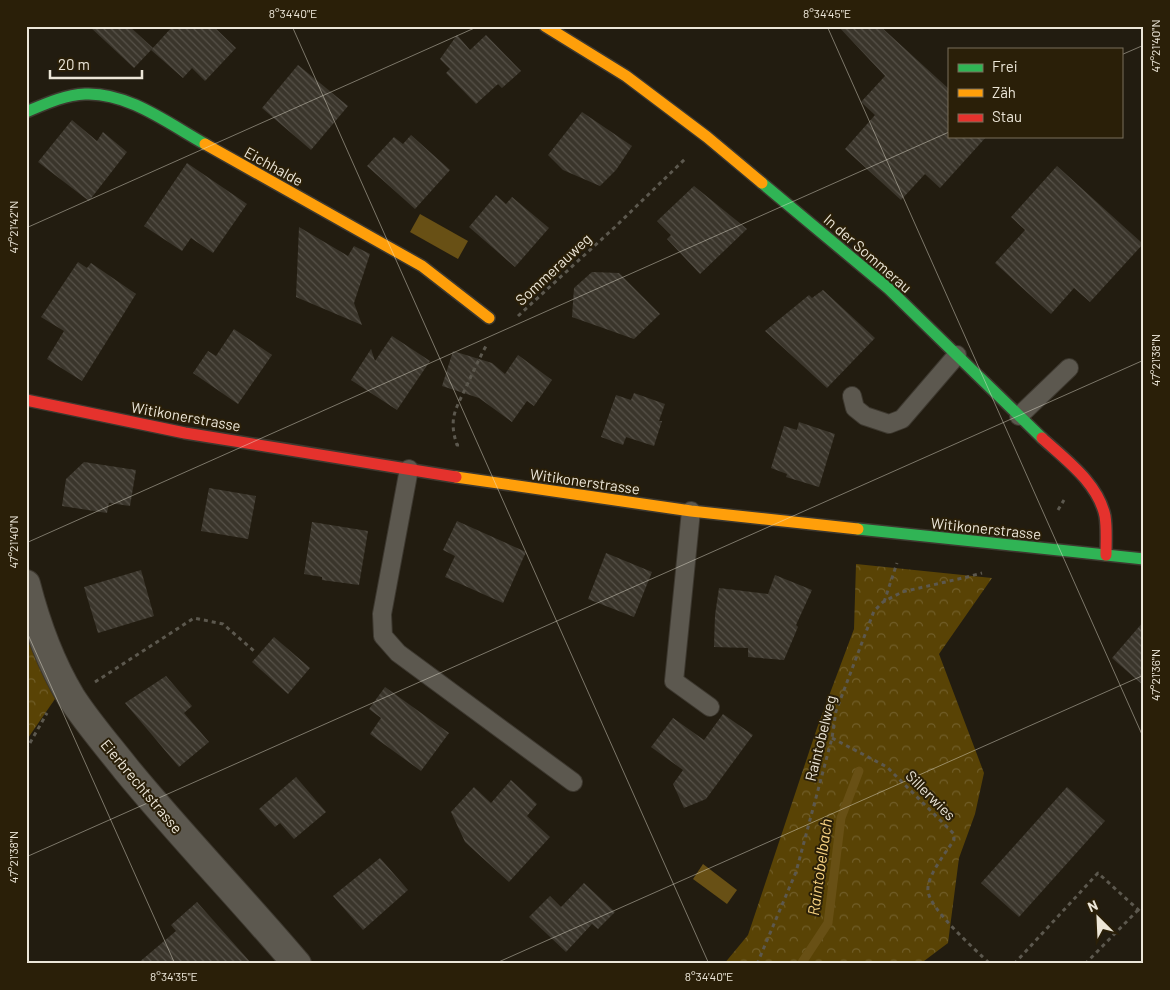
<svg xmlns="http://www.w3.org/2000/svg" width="1170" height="990" font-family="Barlow,sans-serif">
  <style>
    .forest { fill: url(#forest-crowns) }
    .water { fill: #685015 }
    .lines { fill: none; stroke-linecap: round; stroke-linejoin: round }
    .stream { stroke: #685015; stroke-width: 9 }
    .building { fill: url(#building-back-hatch) }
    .lane-casing { stroke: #3d382f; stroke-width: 20 }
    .street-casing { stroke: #3d382f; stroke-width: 30 }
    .fast-casing { stroke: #3d382f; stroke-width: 14 }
    .slow-casing { stroke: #3d382f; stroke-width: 14 }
    .jam-casing { stroke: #3d382f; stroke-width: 14 }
    .path { stroke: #5c584e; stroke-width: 3; stroke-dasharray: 4 4; stroke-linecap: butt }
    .lane { stroke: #5c584f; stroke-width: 18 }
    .street { stroke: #5c584f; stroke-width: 28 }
    .fast { stroke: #30b455; stroke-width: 11 }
    .slow { stroke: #ff9f0a; stroke-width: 11 }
    .jam { stroke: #e5322d; stroke-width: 11 }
    .ticks { fill: none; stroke: #ece6d8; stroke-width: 1; stroke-opacity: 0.45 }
    .labels { text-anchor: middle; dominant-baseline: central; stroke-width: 4; stroke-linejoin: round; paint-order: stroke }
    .street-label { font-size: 15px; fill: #ece6d8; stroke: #2a1f08 }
    .water-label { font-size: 16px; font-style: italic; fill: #fbd583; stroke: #2a1f08 }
    .neatline { fill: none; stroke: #ece6d8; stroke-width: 2 }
    .ticks-label { font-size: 12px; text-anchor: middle; fill: #ece6d8 }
  </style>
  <defs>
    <pattern id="forest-crowns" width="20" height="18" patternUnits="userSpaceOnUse" patternTransform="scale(1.25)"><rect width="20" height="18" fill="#594305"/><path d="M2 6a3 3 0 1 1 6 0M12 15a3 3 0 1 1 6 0" fill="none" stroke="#715e29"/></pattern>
    <pattern id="building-back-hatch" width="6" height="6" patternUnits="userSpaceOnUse" patternTransform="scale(1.25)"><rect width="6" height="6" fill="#3a352b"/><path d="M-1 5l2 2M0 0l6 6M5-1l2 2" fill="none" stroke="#575249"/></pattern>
  </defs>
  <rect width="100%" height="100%" fill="#221c10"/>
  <!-- forest -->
  <g class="forest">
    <polygon points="856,564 992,578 939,654 984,773 975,814 959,858 948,943 920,964 724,964 748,935 817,728 854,629"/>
    <polygon points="26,600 57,696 26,741"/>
  </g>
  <!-- water -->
  <g class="water">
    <polygon points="420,214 468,241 458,259 410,232"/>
    <polygon points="703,864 737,890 727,904 693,879"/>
  </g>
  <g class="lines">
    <!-- stream -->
    <polyline class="stream" points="801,964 828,923 841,818 859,771"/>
  </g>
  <!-- building -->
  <g class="building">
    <polygon points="89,26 129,26 153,48 134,68"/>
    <polygon points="173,26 213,26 236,48 205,81 192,68 183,78 151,50"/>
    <polygon points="838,26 880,26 949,89 949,136 987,136 940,188 925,174 901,200 845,149 875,115 861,102 885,76"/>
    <polygon points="457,35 470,50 486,35 521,71 502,88 498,84 476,104 446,73 450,69 440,59"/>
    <polygon points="298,65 348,106 311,150 262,108"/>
    <polygon points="582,112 632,146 616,170 600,186 563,170 548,155"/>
    <polygon points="72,120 97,141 103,132 127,152 89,201 38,162"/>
    <polygon points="411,135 450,170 415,209 367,166 394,137 403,144"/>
    <polygon points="187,163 247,204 213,253 191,238 182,251 144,226"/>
    <polygon points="1057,166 1143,244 1090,302 1074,288 1051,314 995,263 1025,230 1011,217"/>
    <polygon points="694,186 747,229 700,274 667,239 671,235 657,221"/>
    <polygon points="496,195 506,204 512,197 549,228 515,267 469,227"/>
    <polygon points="299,227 348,256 354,246 370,254 354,303 362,325 296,297"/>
    <polygon points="78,262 87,268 91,263 136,294 82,381 47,359 64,331 41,317"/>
    <polygon points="592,272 619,273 660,314 634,339 572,317 574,288"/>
    <polygon points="823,290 875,338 827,388 765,331 809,295 812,298"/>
    <polygon points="234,329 272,355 238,404 193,373 208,351 216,356"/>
    <polygon points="392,336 430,361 397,410 351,380 371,349 375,361"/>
    <polygon points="453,351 492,363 505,374 518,355 552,380 534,406 527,401 512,422 479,398 442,386"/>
    <polygon points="634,393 665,404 659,421 662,421 654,446 626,437 623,445 601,437 616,395 631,400"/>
    <polygon points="799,422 835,434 819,487 786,477 787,474 771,468 784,426 797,430"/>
    <polygon points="84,462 136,470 130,506 109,503 107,513 62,506 66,479"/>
    <polygon points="209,488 256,496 248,539 201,531"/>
    <polygon points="457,521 526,552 503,603 445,577 455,556 443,550"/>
    <polygon points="312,522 368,531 359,585 322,580 322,577 304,574"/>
    <polygon points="606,553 652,572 634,617 588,599"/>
    <polygon points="141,570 154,616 98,633 84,587"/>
    <polygon points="775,575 812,590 796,625 798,627 784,660 748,657 748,648 714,647 715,615 719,588 768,594"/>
    <polygon points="1144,621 1144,686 1112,658"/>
    <polygon points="274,637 310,668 288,694 252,662"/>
    <polygon points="166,676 192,706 184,713 209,742 179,767 125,703"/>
    <polygon points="385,687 449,733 421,771 370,734 381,718 369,709"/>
    <polygon points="723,714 753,735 706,799 684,808 673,784 683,770 651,747 673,718 704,740"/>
    <polygon points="296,777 326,812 294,839 280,823 275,827 259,809"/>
    <polygon points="511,780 537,804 527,816 550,837 509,882 465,842 451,812 474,787 491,803"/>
    <polygon points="1067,787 1105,821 1019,917 981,883"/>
    <polygon points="380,858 408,890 363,930 333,896"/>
    <polygon points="584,883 615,912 598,929 592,924 566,952 529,917 550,896 561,907"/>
    <polygon points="197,902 252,964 137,964 176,931 171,925"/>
  </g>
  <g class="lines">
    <defs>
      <g id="lane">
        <polyline points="852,396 855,408 865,416 889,424 902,419 957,355"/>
        <polyline points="1019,416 1069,368"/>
        <polyline points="409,469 382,614 383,636 398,653 573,782"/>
        <polyline points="691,511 674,681 710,707"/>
      </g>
      <path id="street" d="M 26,584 C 36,623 50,662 71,697 C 87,722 108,746 126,769 C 181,836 241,898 297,964"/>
      <g id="fast">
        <path d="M 26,112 C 45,104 64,95 85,94 C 128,92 169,124 205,144"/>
        <polyline points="762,183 889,289 1042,438"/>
        <polyline points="858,529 1144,559"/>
      </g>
      <g id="slow">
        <polyline points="545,26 626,76 707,137 762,183"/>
        <polyline points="205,144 422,266 489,318"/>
        <polyline points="456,477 691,511 858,529"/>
      </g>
      <g id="jam">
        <polyline points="26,400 185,433 456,477"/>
        <path d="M 1042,438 C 1066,460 1098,483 1105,516 C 1107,528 1106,543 1106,555"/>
      </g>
    </defs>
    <!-- lane casing -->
    <use href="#lane" class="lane-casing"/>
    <!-- street casing -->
    <use href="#street" class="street-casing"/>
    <!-- fast casing -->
    <use href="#fast" class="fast-casing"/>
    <!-- slow casing -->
    <use href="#slow" class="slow-casing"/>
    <!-- jam casing -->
    <use href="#jam" class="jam-casing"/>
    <!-- path -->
    <g class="path">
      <polyline points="518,316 615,227 686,158"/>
      <path d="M 459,445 L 457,445 C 448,418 456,409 467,385 C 473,372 479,359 486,346"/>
      <polyline points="1058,510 1064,500"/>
      <polyline points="884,602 897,563"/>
      <polyline points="95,682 194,618 223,624 254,651"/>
      <path d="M 832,738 L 887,767 L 954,834 L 954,840 C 947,851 926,877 928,891 C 930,910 975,949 990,964"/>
      <polyline points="26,750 47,713"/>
      <polyline points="757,964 796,872 832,738 836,711 874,611 883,602 902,592 967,577 982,573"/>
      <polyline points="1014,964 1098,873 1144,915"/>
      <polyline points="1085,964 1138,910"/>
    </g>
    <!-- lane -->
    <use href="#lane" class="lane"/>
    <!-- street -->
    <use href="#street" class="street"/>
    <!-- fast -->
    <use href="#fast" class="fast"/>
    <!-- slow -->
    <use href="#slow" class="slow"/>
    <!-- jam -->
    <use href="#jam" class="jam"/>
  </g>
  <!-- ticks -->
  <path class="ticks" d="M 292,26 L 709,964M 827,26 L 1144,739M 1121,55 L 1144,45M 26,228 L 479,26M 26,543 L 949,132M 26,630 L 175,964M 26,857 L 1144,360M 494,964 L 1144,675"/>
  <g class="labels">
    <!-- street labels -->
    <g class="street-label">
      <text transform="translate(274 166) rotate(29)">Eichhalde</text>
      <text transform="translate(868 253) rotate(41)">In der Sommerau</text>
      <text transform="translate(553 269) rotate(-43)">Sommerauweg</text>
      <text transform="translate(186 416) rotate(10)">Witikonerstrasse</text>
      <text transform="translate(585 481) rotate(8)">Witikonerstrasse</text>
      <text transform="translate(986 528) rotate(6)">Witikonerstrasse</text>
      <text transform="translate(820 738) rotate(-76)">Raintobelweg</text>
      <text transform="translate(142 786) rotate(50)">Eierbrechtstrasse</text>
      <text transform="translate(931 795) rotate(45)">Sillerwies</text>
    </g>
    <!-- water labels -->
    <g class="water-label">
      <text transform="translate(819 867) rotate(-82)">Raintobelbach</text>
    </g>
  </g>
  <!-- border -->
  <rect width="1170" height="990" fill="none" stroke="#2a1f08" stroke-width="55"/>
  <!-- legend -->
  <rect x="948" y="48" width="175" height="90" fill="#2a1f08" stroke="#786f5b"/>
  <rect x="958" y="64" width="25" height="8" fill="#30b455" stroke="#786f5b"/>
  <text x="992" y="72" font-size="15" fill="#ece6d8">Frei</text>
  <rect x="958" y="89" width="25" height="8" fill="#ff9f0a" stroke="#786f5b"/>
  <text x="992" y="98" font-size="15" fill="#ece6d8">Zäh</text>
  <rect x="958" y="114" width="25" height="8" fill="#e5322d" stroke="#786f5b"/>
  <text x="992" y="122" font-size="15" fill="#ece6d8">Stau</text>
  <!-- north arrow -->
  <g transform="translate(1098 918) rotate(336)" stroke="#2a1f08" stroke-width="4" paint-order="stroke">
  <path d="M0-4L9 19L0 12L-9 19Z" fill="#ece6d8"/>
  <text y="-8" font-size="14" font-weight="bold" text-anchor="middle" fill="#ece6d8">N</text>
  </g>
  <!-- scale -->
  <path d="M50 70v8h92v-8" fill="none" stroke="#ece6d8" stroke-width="2.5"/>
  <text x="58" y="70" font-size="15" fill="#ece6d8" stroke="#2a1f08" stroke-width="4" paint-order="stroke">20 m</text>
  <rect x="28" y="28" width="1114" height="934" class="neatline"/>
  <g class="ticks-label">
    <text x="293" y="18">8°34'40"E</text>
    <text x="827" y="18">8°34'45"E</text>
    <text transform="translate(1156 46) rotate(-90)" y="4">47°21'40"N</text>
    <text transform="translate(14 227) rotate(-90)" y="4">47°21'42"N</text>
    <text transform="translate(1156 360) rotate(-90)" y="4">47°21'38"N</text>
    <text transform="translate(14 542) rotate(-90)" y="4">47°21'40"N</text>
    <text transform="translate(1156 675) rotate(-90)" y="4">47°21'36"N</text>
    <text transform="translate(14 857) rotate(-90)" y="4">47°21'38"N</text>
    <text x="174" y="981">8°34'35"E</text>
    <text x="709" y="981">8°34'40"E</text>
  </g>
</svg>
